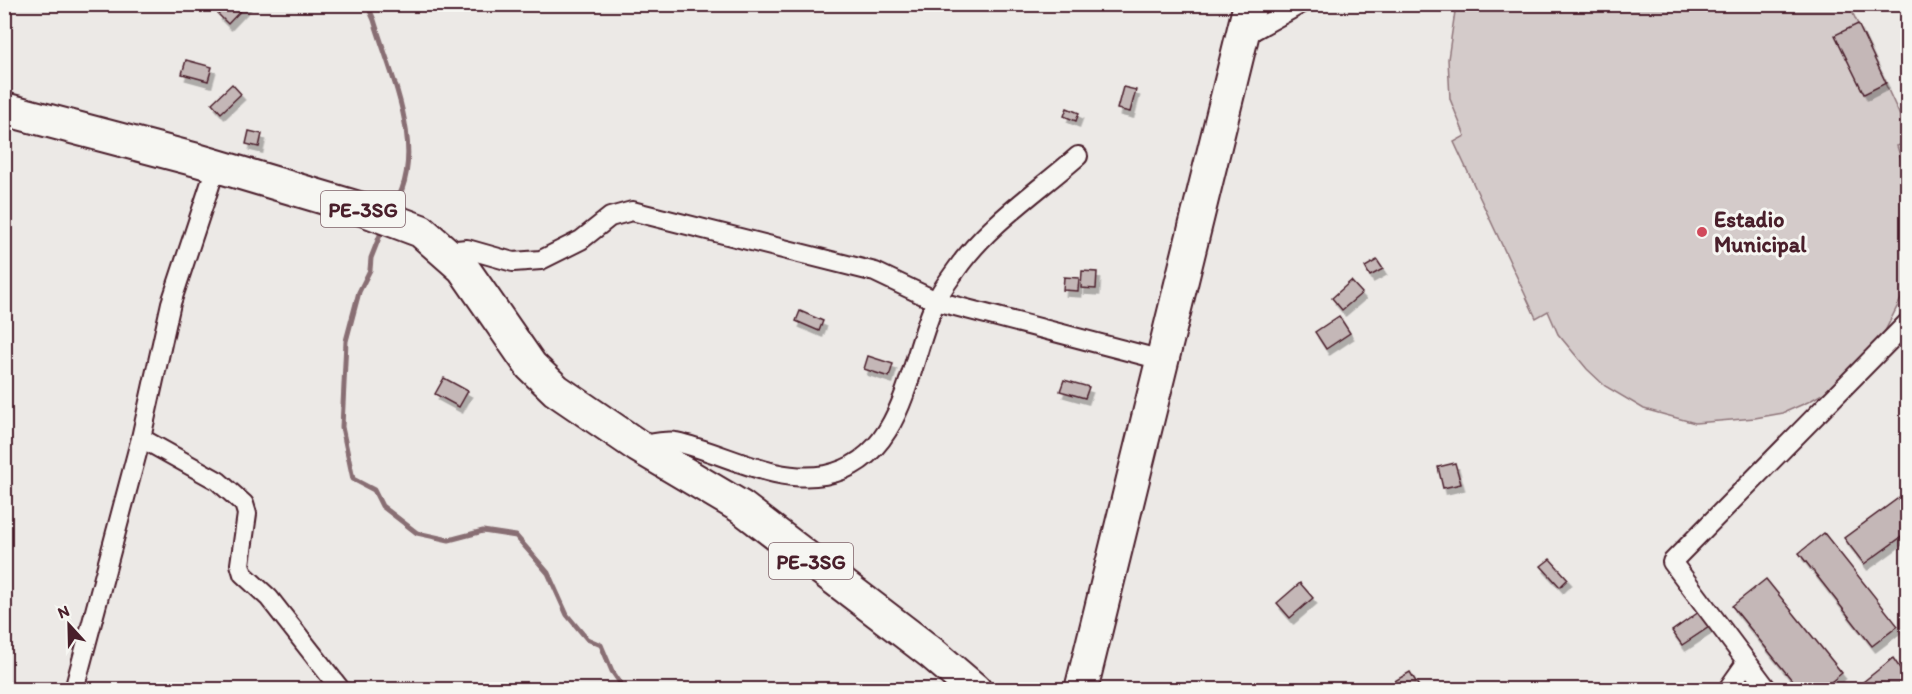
<svg xmlns="http://www.w3.org/2000/svg" width="1912" height="694" font-family="Itim,sans-serif">
  <style>
    .green { fill: #d4cbca; stroke: #8f757a; stroke-width: 1.5 }
    .lines { fill: none; stroke-linecap: round; stroke-linejoin: round }
    .stream { stroke: #886e73; stroke-width: 5 }
    .building { fill: #c4b7b7; stroke: #4a1f2b; stroke-width: 1.5; filter: url(#shadow) }
    .minor-casing { stroke: #4a1f2b; stroke-width: 22 }
    .trunk-casing { stroke: #4a1f2b; stroke-width: 36 }
    .minor { stroke: #f6f6f2; stroke-width: 18 }
    .trunk { stroke: #f6f6f2; stroke-width: 32 }
    .poi-dot { fill: #d1495b; stroke: #f6f6f2; stroke-width: 2 }
    .labels { text-anchor: middle; dominant-baseline: central; stroke-width: 6; stroke-linejoin: round; paint-order: stroke }
    .shield { fill: #f6f6f2; stroke: #7e6067; stroke-width: 1.5 }
    .shield-label { font-size: 21px; font-weight: bold; fill: #4a1f2b }
    .poi-label { font-size: 22px; font-weight: bold; fill: #4a1f2b; stroke: #f6f6f2; text-anchor: start }
  </style>
  <defs>
    <filter id="shadow"><feDropShadow dx="3.5" dy="6" stdDeviation="0" flood-color="#0004"/></filter>
  </defs>
  <rect width="100%" height="100%" fill="#ece9e6"/>
  <filter id="ink" filterUnits="userSpaceOnUse"><feTurbulence type="fractalNoise" baseFrequency=".0167" numOctaves="2"/><feDisplacementMap in="SourceGraphic" scale="12" xChannelSelector="R" yChannelSelector="G"/><feConvolveMatrix kernelMatrix="1 2 1 2 8 2 1 2 1" color-interpolation-filters="sRGB"/></filter>
  <g filter="url(#ink)">
    <!-- green -->
    <polygon class="green" points="1456,5 1849,5 1907,131 1907,143 1897,146 1907,177 1907,287 1880,341 1840,384 1808,402 1783,413 1755,418 1695,423 1644,409 1605,386 1587,369 1558,334 1548,311 1536,318 1454,142 1465,136 1450,99 1448,59"/>
    <g class="lines">
      <!-- stream -->
      <g class="stream">
        <path d="M 367,4 L 374,20 C 391,77 428,151 394,206"/>
        <polyline points="382,230 371,258 370,270 359,292 346,341 342,427 353,479 374,490 382,506 417,533 449,540 483,531 516,536 548,573 567,615 587,639 601,645 612,671 625,690"/>
      </g>
    </g>
    <!-- building -->
    <g class="building">
      <polygon points="227,4 247,4 228,24 218,14"/>
      <polygon points="1858,24 1886,83 1864,94 1835,35"/>
      <polygon points="186,60 212,67 208,81 182,74"/>
      <polygon points="232,84 241,94 221,113 212,103"/>
      <polygon points="1123,87 1136,90 1130,112 1117,109"/>
      <polygon points="1067,108 1079,113 1076,121 1064,116"/>
      <polygon points="249,131 262,134 259,147 246,144"/>
      <polygon points="1377,260 1383,269 1370,276 1365,267"/>
      <polygon points="1082,271 1097,272 1096,289 1081,288"/>
      <polygon points="1064,277 1079,278 1078,291 1063,290"/>
      <polygon points="1351,281 1362,293 1342,310 1332,298"/>
      <polygon points="800,311 823,321 819,331 796,321"/>
      <polygon points="1339,316 1350,333 1326,349 1315,332"/>
      <polygon points="868,356 893,364 889,377 864,369"/>
      <polygon points="444,378 468,391 459,407 435,394"/>
      <polygon points="1064,380 1089,387 1085,398 1060,391"/>
      <polygon points="1455,463 1461,484 1443,488 1438,467"/>
      <polygon points="1908,491 1908,532 1864,564 1844,538"/>
      <polygon points="1824,533 1898,626 1872,646 1799,553"/>
      <polygon points="1550,559 1568,579 1560,587 1541,566"/>
      <polygon points="1766,579 1842,673 1821,690 1800,690 1732,606"/>
      <polygon points="1300,583 1313,598 1290,618 1277,603"/>
      <polygon points="1699,612 1709,627 1682,645 1672,631"/>
      <polygon points="1893,658 1908,680 1895,690 1853,690"/>
      <polygon points="1410,672 1421,690 1398,690 1393,682"/>
    </g>
    <g class="lines">
      <defs>
        <g id="minor">
          <polyline points="1242,37 1301,4"/>
          <polyline points="446,251 467,249 513,262 541,260 581,240 610,217 632,211 875,272 936,301 1162,360"/>
          <polyline points="141,438 218,481 244,504 247,514 240,564 243,574 269,598 341,690"/>
          <path d="M 640,446 C 651,444 665,440 676,442 C 726,453 773,484 825,475 C 906,460 908,360 936,301 C 941,290 949,280 956,270 C 987,225 1037,192 1078,156"/>
          <polyline points="74,690 141,438 171,303 216,167"/>
          <polyline points="1727,690 1746,663"/>
          <polyline points="1768,690 1672,562 1908,322"/>
        </g>
        <g id="trunk">
          <polyline points="4,109 197,160 362,209 421,231 463,268 531,366 556,390 638,446 741,507 933,654 975,690"/>
          <polyline points="1081,690 1250,4"/>
        </g>
      </defs>
      <!-- minor casing -->
      <use href="#minor" class="minor-casing"/>
      <!-- trunk casing -->
      <use href="#trunk" class="trunk-casing"/>
      <!-- minor -->
      <use href="#minor" class="minor"/>
      <!-- trunk -->
      <use href="#trunk" class="trunk"/>
    </g>
  </g>
  <!-- markers -->
  <circle class="poi-dot" cx="1702" cy="232" r="6"/>
  <g class="labels">
    <!-- shield labels -->
    <g class="shield">
      <rect x="321" y="191" width="84" height="36" rx="4.5"/>
      <rect x="769" y="543" width="84" height="36" rx="4.5"/>
    </g>
    <g class="shield-label">
      <text x="363" y="209">PE-3SG</text>
      <text x="811" y="561">PE-3SG</text>
    </g>
    <!-- poi labels -->
    <g class="poi-label">
      <text x="1714" y="219">Estadio<tspan x="1714" dy="25">Municipal</tspan></text>
    </g>
  </g>
  <!-- margin -->
  <rect width="1912" height="694" fill="none" stroke="#f6f6f2" stroke-width="24"/>
  <rect x="12" y="12" width="1888" height="670" fill="none" stroke="#4a1f2b" stroke-width="2" filter="url(#ink)"/>
  <!-- north arrow -->
  <g transform="translate(69 625) rotate(338)" stroke="#f6f6f2" stroke-width="4.5" paint-order="stroke">
  <path d="M0-4.5L10 22L0 15L-10 22Z" fill="#4a1f2b"/>
  <text y="-9" font-size="16" font-weight="bold" text-anchor="middle" fill="#4a1f2b">N</text>
  </g>
</svg>
